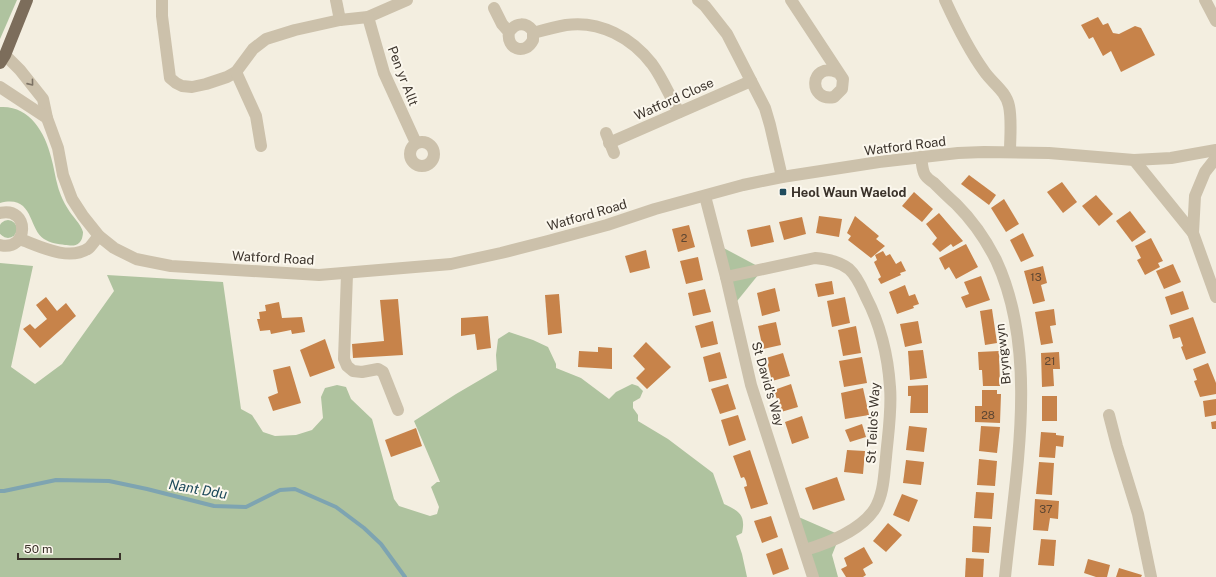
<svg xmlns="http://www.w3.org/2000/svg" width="1216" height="577" font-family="'Public Sans',sans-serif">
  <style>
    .green { fill: #afc39f }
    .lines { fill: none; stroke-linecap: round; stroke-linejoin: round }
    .stream { stroke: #7ea4b1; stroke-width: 4 }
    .building { fill: #c7834a }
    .minor { stroke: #ccc1ab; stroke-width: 12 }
    .major { stroke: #7c6d5b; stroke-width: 12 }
    .oneway { stroke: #7c7264 }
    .poi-dot { fill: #1f4b5c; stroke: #fbf7ed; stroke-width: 1.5 }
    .labels { text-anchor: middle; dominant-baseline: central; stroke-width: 4; stroke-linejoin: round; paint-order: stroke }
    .number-label { font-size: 11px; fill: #5d4632 }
    .street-label { font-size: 13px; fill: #3a322a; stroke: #fbf7ed }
    .poi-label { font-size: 13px; font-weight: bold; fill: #3a322a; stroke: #fbf7ed; text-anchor: start }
    .water-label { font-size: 14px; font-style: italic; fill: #1f4b5c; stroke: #fbf7ed }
  </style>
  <rect width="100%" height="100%" fill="#f3eee0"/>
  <!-- green -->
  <g class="green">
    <polygon points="0,0 17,0 0,39"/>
    <path d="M 0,107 C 29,105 45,132 51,157 C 54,167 55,177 58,187 C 60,194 64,203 68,209 C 72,216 81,224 83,232 C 83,235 82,241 79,243 C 75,247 69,245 65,245 C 58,244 50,243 44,239 C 28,229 34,194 0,203 Z"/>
    <circle cx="8" cy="229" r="9"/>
    <polygon points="718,245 763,269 733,306"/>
    <path d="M 0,263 L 33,266 L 11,367 L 35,384 L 62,364 L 114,291 L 107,275 L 223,282 L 241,409 L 252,415 L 263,432 L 275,436 L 296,435 L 312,430 L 323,418 L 321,397 L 325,388 L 337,385 L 346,387 L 351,399 L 372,419 L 394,499 L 399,506 L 430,516 L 437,514 L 439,507 L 431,487 L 437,482 L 440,482 L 414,421 L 456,394 L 497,370 L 496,355 L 498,339 L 509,332 L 533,340 L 548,347 L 556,364 L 556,368 L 581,378 L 609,399 L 616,392 L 632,384 L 638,386 L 643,391 L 640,398 L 633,402 L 633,408 L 638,415 L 638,421 L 668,439 L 713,473 L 724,504 C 739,511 746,515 742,533 L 736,536 L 742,554 L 747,577 L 0,577 Z"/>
    <polygon points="794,515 840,535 832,555 838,577 813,577"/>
  </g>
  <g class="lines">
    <!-- stream -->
    <polyline class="stream" points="0,491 4,491 56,480 109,481 147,489 214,506 246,507 280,490 295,489 336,507 364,528 381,544 405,577"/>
  </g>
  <!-- building -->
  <g class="building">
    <polygon points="1098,17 1103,25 1108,23 1113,33 1119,34 1135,26 1141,28 1155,55 1121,72 1111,51 1103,56 1093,37 1089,39 1081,25"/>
    <polygon points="969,175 996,195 989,205 961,184"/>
    <polygon points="1062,182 1077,202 1063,213 1047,192"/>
    <polygon points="914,192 933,209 922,222 902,206"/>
    <polygon points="1096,195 1113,214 1099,226 1082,206"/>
    <polygon points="1004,199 1019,224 1006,232 991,208"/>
    <polygon points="1130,211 1146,232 1132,242 1116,221"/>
    <polygon points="939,213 963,241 953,247 951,244 940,252 932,244 937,238 926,224"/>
    <polygon points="819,216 842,219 839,237 816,233"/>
    <polygon points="855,216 879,236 876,239 885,246 871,258 848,240 851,236 847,233"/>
    <polygon points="802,217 806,234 784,240 779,222"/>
    <polygon points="689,225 695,247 678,252 672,229"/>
    <polygon points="770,225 774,242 751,247 747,230"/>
    <polygon points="1023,233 1034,256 1021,262 1010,240"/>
    <polygon points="1151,238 1163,261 1158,263 1160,267 1145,275 1137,260 1141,258 1135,246"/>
    <polygon points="966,244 978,267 956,279 949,267 945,270 939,258"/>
    <polygon points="646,250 650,268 630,273 625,256"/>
    <polygon points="883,251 886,256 890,254 896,264 901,261 906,271 900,273 901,275 881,284 878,279 881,277 874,262 877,260 875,255"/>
    <polygon points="698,257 703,280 686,284 680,261"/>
    <polygon points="1173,264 1181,282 1164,289 1156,271"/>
    <polygon points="1043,266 1047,283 1041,285 1045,301 1033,304 1024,271"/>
    <polygon points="981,276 990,300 966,308 961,297 969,294 964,282"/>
    <polygon points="832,281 834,294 818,297 815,284"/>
    <polygon points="905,285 909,296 915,294 919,304 913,306 914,308 897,314 889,292"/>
    <polygon points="775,288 780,311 762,316 757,293"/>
    <polygon points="705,289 711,312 693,316 688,293"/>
    <polygon points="1183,291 1189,309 1171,315 1165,297"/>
    <polygon points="559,294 562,333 548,335 545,295"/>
    <polygon points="46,297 57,311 66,303 76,316 40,348 23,329 30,324 35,329 47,319 36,305"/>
    <polygon points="845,297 850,323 832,327 827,301"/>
    <polygon points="398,299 403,355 353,358 352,344 384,341 380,300"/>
    <polygon points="279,302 282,318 302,317 305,332 292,334 291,330 271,334 270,330 260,331 257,319 260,319 259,312 266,311 265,305"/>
    <polygon points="992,309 997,343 985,345 980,311"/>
    <polygon points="1054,309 1056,325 1050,326 1053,343 1041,345 1035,312"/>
    <polygon points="488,316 491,348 477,350 475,334 461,336 461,318"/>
    <polygon points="1193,317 1206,353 1186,360 1181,347 1183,346 1180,337 1173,339 1169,325"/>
    <polygon points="713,321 718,344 701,348 695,326"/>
    <polygon points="918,321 922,343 905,347 900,324"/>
    <polygon points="776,322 781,345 763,349 758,326"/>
    <polygon points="856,326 861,353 843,356 838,330"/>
    <polygon points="325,339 335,368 310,377 300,350"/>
    <polygon points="646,342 671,367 647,389 636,378 645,369 633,356"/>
    <polygon points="598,347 612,348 612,369 578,367 579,351 598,352"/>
    <polygon points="923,350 927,378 910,380 908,351"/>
    <polygon points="999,351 1000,386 983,386 982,370 979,370 978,352"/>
    <polygon points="720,352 727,378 709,382 703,357"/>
    <polygon points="1059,352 1060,369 1053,369 1054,386 1042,387 1041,353"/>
    <polygon points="783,353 790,376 772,381 766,358"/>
    <polygon points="862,357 867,383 844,387 839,361"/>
    <polygon points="1208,363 1216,383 1216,394 1200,397 1194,381 1197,380 1193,369"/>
    <polygon points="290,366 301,403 273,411 268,397 278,393 273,370"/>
    <polygon points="728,384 736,409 720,414 711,389"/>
    <polygon points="791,384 798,407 781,412 774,390"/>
    <polygon points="928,385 928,413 910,413 911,396 908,396 908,386"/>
    <polygon points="863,388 869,415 845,419 841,393"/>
    <polygon points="982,390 997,390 997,394 1001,394 1000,423 975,422 975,406 982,406"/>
    <rect x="1042" y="396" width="15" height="25"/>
    <polygon points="1216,399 1216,415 1205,417 1203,401"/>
    <polygon points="738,415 746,440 729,446 721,420"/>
    <polygon points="802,416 809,438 792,444 785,422"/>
    <polygon points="1216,421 1216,429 1212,429 1211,422"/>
    <polygon points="862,424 866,437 850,442 845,430"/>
    <polygon points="909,426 927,428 924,452 906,450"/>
    <polygon points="981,426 1000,427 997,453 979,451"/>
    <polygon points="416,428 422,446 391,457 385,440"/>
    <polygon points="1041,432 1056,433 1056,435 1064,436 1063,447 1056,446 1055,458 1039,457"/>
    <polygon points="750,450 768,504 751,509 744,487 747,486 746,481 744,477 741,478 733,456"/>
    <polygon points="847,450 865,451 863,474 844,472"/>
    <polygon points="979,459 997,461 995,486 977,485"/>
    <polygon points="906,460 924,462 921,485 903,483"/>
    <polygon points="1039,462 1054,463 1052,495 1036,494"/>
    <polygon points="837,477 845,500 813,510 805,488"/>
    <polygon points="976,492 994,493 992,519 974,518"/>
    <polygon points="902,494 918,500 909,522 893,515"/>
    <polygon points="1035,499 1059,501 1058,519 1050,518 1048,531 1033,530"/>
    <polygon points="771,516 778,537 762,543 754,521"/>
    <polygon points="888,523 902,535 886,552 873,541"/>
    <polygon points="973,526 991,527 989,553 972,552"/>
    <polygon points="1041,539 1056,540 1054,566 1038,565"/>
    <polygon points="864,547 873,563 863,569 866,575 863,577 846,577 841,569 847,566 844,558"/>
    <polygon points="782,548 789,569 773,575 766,554"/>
    <polygon points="966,558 984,559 983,577 965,577"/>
    <polygon points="1088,559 1110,565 1107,577 1096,577 1084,573"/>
    <polygon points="1119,568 1142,575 1141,577 1116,577"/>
  </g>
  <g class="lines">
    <!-- minor -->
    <g class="minor">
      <polyline points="162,0 162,16 170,78 176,83 182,86 192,87 206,84 227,77 236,72 253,49 266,39 295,30 340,20 368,17 407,0"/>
      <polyline points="336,0 340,20"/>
      <polyline points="698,0 705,6 727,34 765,108 770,125 782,177"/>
      <path d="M 791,0 L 843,79 L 842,89 L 834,97 C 808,102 809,62 837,72"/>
      <path d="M 945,0 C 956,24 968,49 984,71 C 992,83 1006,91 1009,106 C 1012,120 1010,137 1010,152"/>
      <polyline points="1205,0 1216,21"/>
      <path d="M 494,8 L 502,24 L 509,32 C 506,49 525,56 533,40 L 533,31 C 526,22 516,22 509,32"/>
      <polyline points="368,17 384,73 416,143"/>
      <path d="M 533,33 C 544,30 555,27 566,25 C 600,20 632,38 652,64 C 663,79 670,97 679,112"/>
      <polyline points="5,55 20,70 43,99 47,118 58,148 63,175 72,199 83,216 99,236 114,248 136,259 171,266 319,275 451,264 501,253 548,241 607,225 655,209 743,185 782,177 879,162 958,153 984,152 1049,153 1134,160 1171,158 1216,150"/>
      <polyline points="236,72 256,116 261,146"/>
      <polyline points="0,87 47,118"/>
      <polyline points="606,133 614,153"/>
      <circle cx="422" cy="154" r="12"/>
      <polyline points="609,143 751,81"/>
      <path d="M 921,157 C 922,162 922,170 925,175 C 927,178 931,181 934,183 C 941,190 948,197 956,204 C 971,219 986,240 996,260 C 1040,354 1015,477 1005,577"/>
      <polyline points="1134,160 1193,233 1216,297"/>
      <polyline points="705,196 726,277 751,385 813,577"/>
      <path d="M 0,213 C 30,206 29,252 0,245"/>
      <polyline points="1193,233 1195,196 1205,172 1216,158"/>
      <path d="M 20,239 C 39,246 69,262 89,248 C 92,245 96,239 99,236"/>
      <polyline points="347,274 344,359 347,366 353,371 362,372 378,369 383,372 398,410"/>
      <path d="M 726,277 L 815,258 C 827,259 839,261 849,269 C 857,276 862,288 866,297 C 880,324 888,357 890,387 C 892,410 888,434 886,457 C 884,474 884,495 874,510 C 860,530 829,543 805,550"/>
      <polyline points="1109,415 1117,446 1138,514 1151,577"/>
    </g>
    <!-- major -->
    <polyline class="major" points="0,63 5,55 27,0"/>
  </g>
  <!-- one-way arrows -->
  <defs><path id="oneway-chevron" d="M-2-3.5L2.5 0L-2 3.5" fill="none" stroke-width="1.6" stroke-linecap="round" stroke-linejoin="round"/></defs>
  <use class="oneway" href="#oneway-chevron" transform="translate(31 83) rotate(51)"/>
  <!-- markers -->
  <rect class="poi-dot" x="779" y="188" width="8" height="8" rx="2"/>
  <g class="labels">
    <!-- number labels -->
    <g class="number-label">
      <text x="684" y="238">2</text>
      <text x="1036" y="277">13</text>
      <text x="1050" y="361">21</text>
      <text x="988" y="415">28</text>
      <text x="1046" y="509">37</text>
    </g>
    <!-- street labels -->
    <g class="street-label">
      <text transform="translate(403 76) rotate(69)">Pen yr Allt</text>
      <text transform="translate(674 99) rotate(-24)">Watford Close</text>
      <text transform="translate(905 146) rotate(-7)">Watford Road</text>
      <text transform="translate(587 215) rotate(-16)">Watford Road</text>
      <text transform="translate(273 258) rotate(3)">Watford Road</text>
      <text transform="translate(1003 354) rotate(-96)">Bryngwyn</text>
      <text transform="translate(768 384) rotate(74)">St David's Way</text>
      <text transform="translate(873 423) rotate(-87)">St Teilo's Way</text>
    </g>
    <!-- poi labels -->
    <g class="poi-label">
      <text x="791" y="192">Heol Waun Waelod</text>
    </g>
    <!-- water labels -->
    <g class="water-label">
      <text transform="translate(198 489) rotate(10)">Nant Ddu</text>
    </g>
  </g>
  <!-- scale -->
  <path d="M18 553v6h102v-6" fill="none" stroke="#3a322a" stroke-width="2"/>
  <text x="24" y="553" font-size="12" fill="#3a322a" stroke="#fbf7ed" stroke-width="3" paint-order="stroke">50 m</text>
</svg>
